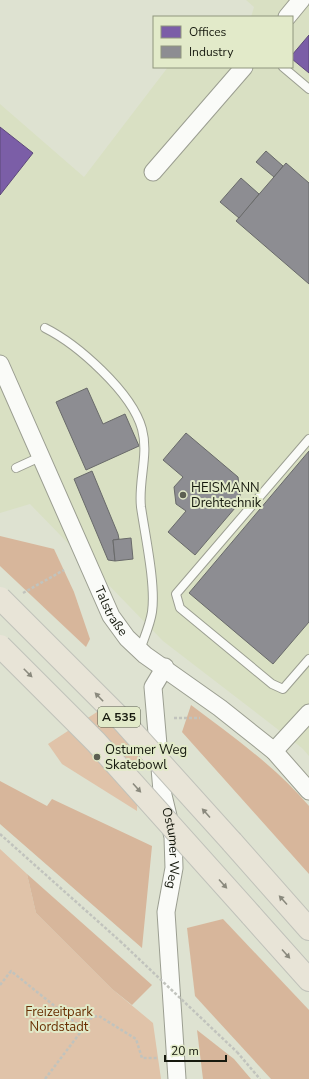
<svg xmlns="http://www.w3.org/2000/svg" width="309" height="1079" font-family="'Nunito Sans',sans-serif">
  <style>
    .built { fill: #d9e0c3 }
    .green { fill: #e0c3a9 }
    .forest { fill: #d7b69b }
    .offices { fill: #7b5ea7; stroke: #5d4979 }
    .industry { fill: #8d8d92; stroke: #696a6a }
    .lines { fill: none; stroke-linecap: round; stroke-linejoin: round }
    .lane-casing { stroke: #9b9e91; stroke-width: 10 }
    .street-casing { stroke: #9b9e91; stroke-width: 19 }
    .highway-casing { stroke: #c0c2ba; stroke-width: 24 }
    .path { stroke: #c1c3bd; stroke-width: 2.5; stroke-dasharray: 3 2; stroke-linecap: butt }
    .lane { stroke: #fafbf8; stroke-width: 8 }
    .street { stroke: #fafbf8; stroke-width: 17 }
    .highway { stroke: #e8e4d7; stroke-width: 22 }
    .highway-bridge-casing { stroke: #c0c2ba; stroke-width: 24; stroke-linecap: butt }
    .path-bridge { stroke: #c1c3bd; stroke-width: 2.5; stroke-dasharray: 3 2; stroke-linecap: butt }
    .highway-bridge { stroke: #e8e4d7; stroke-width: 22 }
    .oneway { fill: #8a897d }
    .poi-dot { fill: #5c5f52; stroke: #e2eac9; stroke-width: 1.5 }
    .labels { text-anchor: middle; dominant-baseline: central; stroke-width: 4; stroke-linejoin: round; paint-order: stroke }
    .shield { fill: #e2eac9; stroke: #535846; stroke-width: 1 }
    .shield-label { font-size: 12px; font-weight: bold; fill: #16190e }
    .poi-label { font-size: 13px; fill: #16190e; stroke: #e2eac9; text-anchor: start }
    .street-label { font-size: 13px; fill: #16190e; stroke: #e2eac9 }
    .park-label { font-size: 13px; fill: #6a3004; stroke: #e2eac9 }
  </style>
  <rect width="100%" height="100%" fill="#dee2d1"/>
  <!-- built -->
  <polygon class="built" points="246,0 309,0 309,756 302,748 163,641 30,504 0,513 0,104 84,177 168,67 292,67 292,17 251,17 254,7"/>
  <!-- green -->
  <g class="green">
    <polygon points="100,710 138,750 137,811 62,764 48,744"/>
    <polygon points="0,849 27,874 36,913 112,989 153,1023 161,1079 0,1079"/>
  </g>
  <!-- forest -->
  <g class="forest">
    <polygon points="0,536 54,549 74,592 90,639 86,647 0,566"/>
    <path d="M 191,705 C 232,736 275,766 309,806 L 309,874 L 182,732 Z"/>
    <polygon points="0,781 47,806 52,799 152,846 142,948 0,824"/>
    <polygon points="27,874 152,985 132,1005 112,989 36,913"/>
    <polygon points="223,919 309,1010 309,1079 271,1079 195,996 187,928"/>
    <polygon points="197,1030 234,1059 251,1079 203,1079"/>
  </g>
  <!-- offices -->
  <g class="offices">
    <polygon points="309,35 309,73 292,59 292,55"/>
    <polygon points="0,127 33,153 0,195"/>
  </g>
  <!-- industry -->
  <g class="industry">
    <polygon points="266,151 283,166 274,177 256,162"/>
    <polygon points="286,163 309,183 309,284 236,221"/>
    <polygon points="241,178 259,194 239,218 220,202"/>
    <polygon points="87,388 103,424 125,414 139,446 86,470 56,402"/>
    <polygon points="186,433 238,477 241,501 195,555 168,532 186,511 176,504 174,487 183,477 163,460"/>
    <polygon points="309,451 309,622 273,664 189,593"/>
    <polygon points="92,471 118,534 119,539 113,540 115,561 108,560 74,479"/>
    <polygon points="131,538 133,559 115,561 113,540"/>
  </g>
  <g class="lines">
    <defs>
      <g id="lane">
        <polyline points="283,67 309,89"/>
        <path d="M 45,328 C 77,344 132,392 142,429 C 149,455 138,481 141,507 C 145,535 156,585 152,612 C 150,625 144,638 140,650"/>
        <polyline points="309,439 176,594 180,608 272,684 283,689 309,659"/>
        <polyline points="16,468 40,457"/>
      </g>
      <g id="street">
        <polyline points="287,17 301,0"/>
        <polyline points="153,172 244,67"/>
        <path id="s1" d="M 0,364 L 111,616 L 127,638 L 145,655 L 220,708 L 274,751 L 309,791"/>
        <path id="s2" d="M 165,667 L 153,687 L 162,791 L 173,837 L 174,868 L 166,912 L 177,1079"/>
        <polyline points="274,751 309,713"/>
      </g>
      <g id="highway">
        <polyline points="232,842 309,929"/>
        <polyline points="251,915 309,980"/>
      </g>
    </defs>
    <!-- lane casing -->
    <use href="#lane" class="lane-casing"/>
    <!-- street casing -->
    <use href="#street" class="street-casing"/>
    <!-- highway casing -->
    <use href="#highway" class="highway-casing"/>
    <!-- path -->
    <g class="path">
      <polyline points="23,593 64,570"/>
      <polyline points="174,718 200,718"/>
      <polyline points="0,834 120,941"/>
      <polyline points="0,985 11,971 82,1028"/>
      <polyline points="237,1052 260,1079"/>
      <polyline points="45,1079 92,1017 99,1016 136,1039 142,1058 157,1058"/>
    </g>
    <!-- lane -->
    <use href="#lane" class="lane"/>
    <!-- street -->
    <use href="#street" class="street"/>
    <!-- highway -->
    <use href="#highway" class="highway"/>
    <defs>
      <g id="highway-bridge">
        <polyline points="0,598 121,719 232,842"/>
        <polyline points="0,646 96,742 251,915"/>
      </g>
    </defs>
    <!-- highway-bridge casing -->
    <use href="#highway-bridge" class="highway-bridge-casing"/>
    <!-- path-bridge -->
    <polyline class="path-bridge" points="120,941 237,1052"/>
    <!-- highway-bridge -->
    <use href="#highway-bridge" class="highway-bridge"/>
  </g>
  <!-- one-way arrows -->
  <defs><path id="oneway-solid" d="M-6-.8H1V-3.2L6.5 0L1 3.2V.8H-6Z"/></defs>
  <g class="oneway">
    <use href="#oneway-solid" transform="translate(28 673) rotate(45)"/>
    <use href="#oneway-solid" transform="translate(99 697) rotate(-134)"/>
    <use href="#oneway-solid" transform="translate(137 788) rotate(48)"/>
    <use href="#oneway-solid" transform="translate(206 813) rotate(-132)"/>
    <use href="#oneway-solid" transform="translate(223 884) rotate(48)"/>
    <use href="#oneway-solid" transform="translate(283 900) rotate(-132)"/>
    <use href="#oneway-solid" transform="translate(286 954) rotate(48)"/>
  </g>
  <!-- markers -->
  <g class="poi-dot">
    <circle cx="183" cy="495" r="4"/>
    <circle cx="97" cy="757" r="4"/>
  </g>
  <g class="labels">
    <!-- shield labels -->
    <rect class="shield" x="98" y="707" width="42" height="20" rx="3"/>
    <g class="shield-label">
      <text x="119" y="717">A 535</text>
    </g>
    <!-- poi labels -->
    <g class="poi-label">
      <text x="191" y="488">HEISMANN<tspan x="191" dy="15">Drehtechnik</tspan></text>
      <text x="105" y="750">Ostumer Weg<tspan x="105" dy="15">Skatebowl</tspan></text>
    </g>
    <!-- street labels -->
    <g class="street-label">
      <text stroke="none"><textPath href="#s1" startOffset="271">Talstraße</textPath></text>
      <text stroke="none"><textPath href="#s2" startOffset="186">Ostumer Weg</textPath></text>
    </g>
    <!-- park labels -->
    <g class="park-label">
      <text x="59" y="1012">Freizeitpark<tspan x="59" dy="15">Nordstadt</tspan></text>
    </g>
  </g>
  <!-- legend -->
  <rect x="153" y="16" width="140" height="52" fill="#e2eac9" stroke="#90967e"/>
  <rect x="161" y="26" width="20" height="12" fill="#7b5ea7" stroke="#90967e"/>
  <text x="189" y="36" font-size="12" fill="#16190e">Offices</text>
  <rect x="161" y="46" width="20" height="12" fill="#8d8d92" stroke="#90967e"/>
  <text x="189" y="56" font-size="12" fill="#16190e">Industry</text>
  <!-- scale -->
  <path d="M165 1055v6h61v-6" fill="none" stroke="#16190e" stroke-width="2"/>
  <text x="171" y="1055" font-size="12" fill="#16190e" stroke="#e2eac9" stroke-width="3" paint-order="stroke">20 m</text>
</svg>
